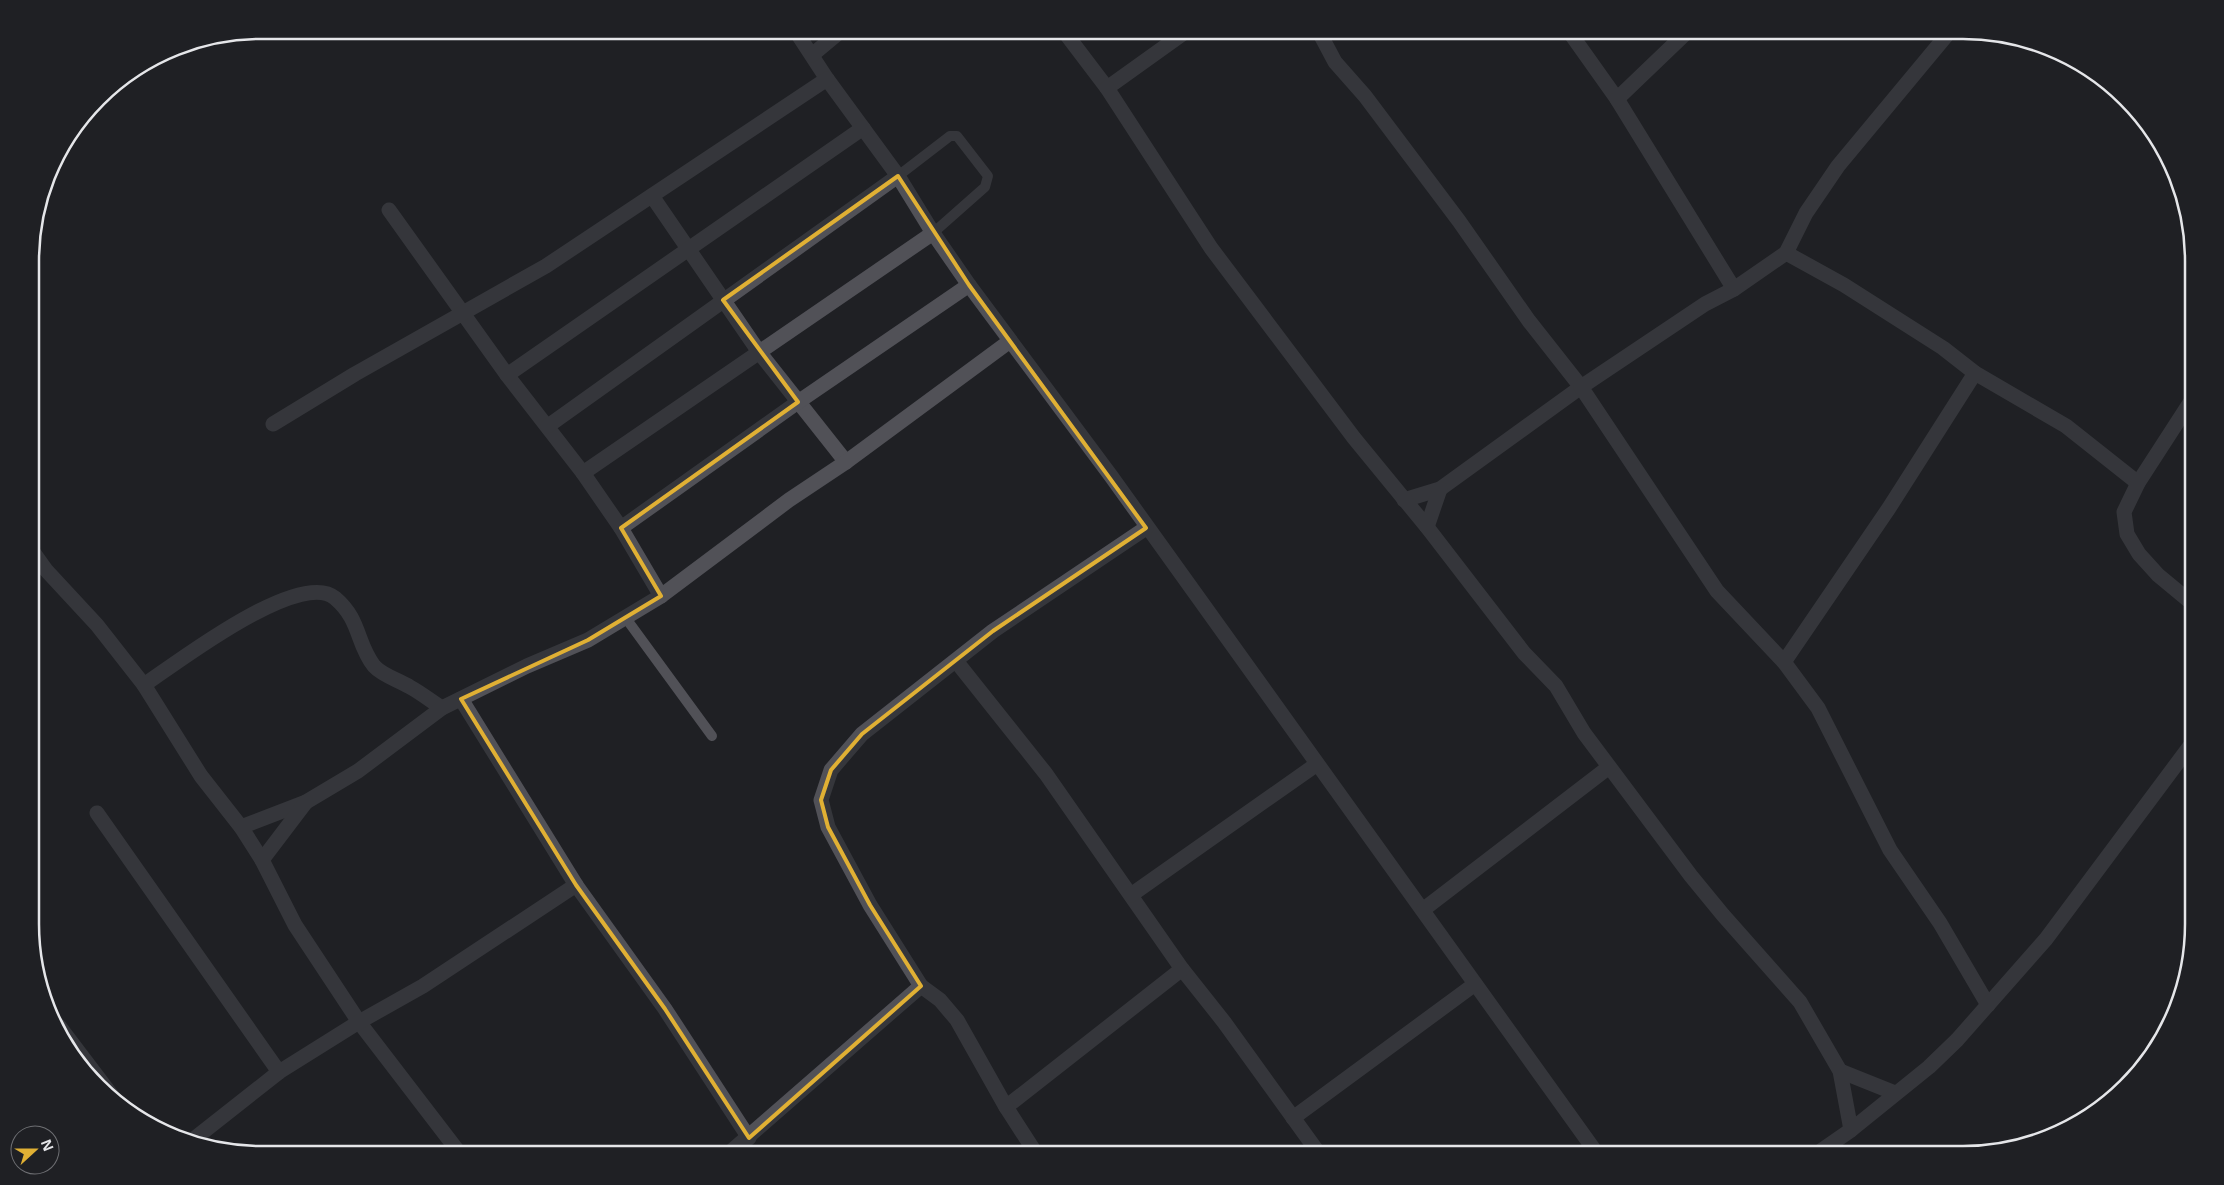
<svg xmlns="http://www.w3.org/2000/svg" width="2224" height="1185" font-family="'Noto Sans',sans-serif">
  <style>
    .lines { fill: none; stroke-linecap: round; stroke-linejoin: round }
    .service { stroke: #515157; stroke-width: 10 }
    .minor { stroke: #515157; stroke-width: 15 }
    .marked { fill: none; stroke: #e0b034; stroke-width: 4; stroke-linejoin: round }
    .rim { fill: none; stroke: #e5e6e9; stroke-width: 2.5 }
  </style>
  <rect width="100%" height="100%" fill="#1f2024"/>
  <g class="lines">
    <!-- service -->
    <g class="service">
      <polyline points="898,176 950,136 957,136 988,176 985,187 933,233"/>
      <polyline points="625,617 712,736"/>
    </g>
    <!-- minor -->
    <g class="minor">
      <polyline points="795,30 827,79 898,176 933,233 969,285 1111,476 1598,1155"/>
      <polyline points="1063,30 1107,88 1188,30"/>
      <polyline points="1318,30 1335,62 1365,96 1459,221 1529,321 1581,387 1440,489 1404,500"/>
      <polyline points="1568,30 1617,99 1734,289"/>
      <polyline points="1951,30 1838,166 1806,213 1786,253 1734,289 1705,304 1581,387 1717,591 1784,662 1818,708 1890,850 1940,923 1988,1005"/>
      <polyline points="812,55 842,30"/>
      <polyline points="1107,88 1211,248 1354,438 1427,527 1524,653 1556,686 1584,733 1691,876 1723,915 1800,1002 1840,1071 1851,1130"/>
      <polyline points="1617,99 1689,30"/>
      <polyline points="652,196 759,352 846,462"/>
      <polyline points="389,210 507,375 583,473 621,528 661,596"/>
      <polyline points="1786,253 1844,285 1943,348 1975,373 2066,426 2138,483"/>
      <polyline points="507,375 863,128"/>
      <polyline points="2193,398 2138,483 2124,512 2127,534 2139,554 2158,575 2193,604"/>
      <polyline points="273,424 355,374 546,266 827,79"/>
      <polyline points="548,426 898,176"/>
      <polyline points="583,473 933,233"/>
      <polyline points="1427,527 1440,489"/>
      <polyline points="621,528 798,402 969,285"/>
      <polyline points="31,549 46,570 97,625 144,685 201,776 241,827 262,860 295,925 359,1022 461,1155"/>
      <polyline points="956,661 1046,774 1182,969 1224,1022 1320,1155"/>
      <polyline points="1784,662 1889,508 1975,373"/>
      <path d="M 144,685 C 175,664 300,568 335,598 C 361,620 356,643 374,666 C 383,676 399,680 410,687 C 421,693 431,701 442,708"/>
      <polyline points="461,699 576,885 665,1009 749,1138"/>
      <polyline points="97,813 279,1072"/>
      <polyline points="241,827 306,802 358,771 442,708 527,666 588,640 661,596 789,500 846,462 1010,341"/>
      <polyline points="262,860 306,802"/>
      <polyline points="1131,895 1317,764"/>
      <polyline points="1424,909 1609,767"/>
      <polyline points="59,1026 119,1105"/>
      <polyline points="1840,1071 1895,1093"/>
      <polyline points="1006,1107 1182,969"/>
      <polyline points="1293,1118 1475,984"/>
      <polyline points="194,1139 279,1072 359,1022 423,986 576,885"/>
      <polyline points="727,1155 921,986"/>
      <polyline points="1037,1155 1006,1107 957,1020 940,1000 921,986 870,905 828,827 821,800 831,770 862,734 993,631 1146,528"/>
      <polyline points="1815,1155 1851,1130 1929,1067 1957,1040 2046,939 2193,742"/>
    </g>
  </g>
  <!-- marked area -->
  <path d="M0 0H2224V1185H0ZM 898,176 L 969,285 L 1146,528 L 993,631 L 862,734 L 831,770 L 821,800 L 828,827 L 870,905 L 921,986 L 749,1138 L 665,1009 L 576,885 L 461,699 L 588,640 L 661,596 L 621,528 L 798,402 L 723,300 Z" fill="#1f2024" fill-opacity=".55" fill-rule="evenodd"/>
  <path class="marked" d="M 898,176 L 969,285 L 1146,528 L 993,631 L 862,734 L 831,770 L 821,800 L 828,827 L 870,905 L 921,986 L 749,1138 L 665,1009 L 576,885 L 461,699 L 588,640 L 661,596 L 621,528 L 798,402 L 723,300 Z"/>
  <!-- crop -->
  <path d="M0 0H2224V1185H0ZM261 39H1963A222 222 0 0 1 2185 261V924A222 222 0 0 1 1963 1146H261A222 222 0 0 1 39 924V261A222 222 0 0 1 261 39Z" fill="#1f2024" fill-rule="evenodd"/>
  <path class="rim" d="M261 39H1963A222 222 0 0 1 2185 261V924A222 222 0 0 1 1963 1146H261A222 222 0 0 1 39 924V261A222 222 0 0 1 261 39Z"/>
  <!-- north arrow -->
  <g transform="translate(35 1150) rotate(69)"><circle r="24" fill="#1f2024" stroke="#6e6f73"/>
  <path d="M0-4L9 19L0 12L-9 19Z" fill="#e0b034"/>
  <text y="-8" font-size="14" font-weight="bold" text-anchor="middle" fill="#e5e6e9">N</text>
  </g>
</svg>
